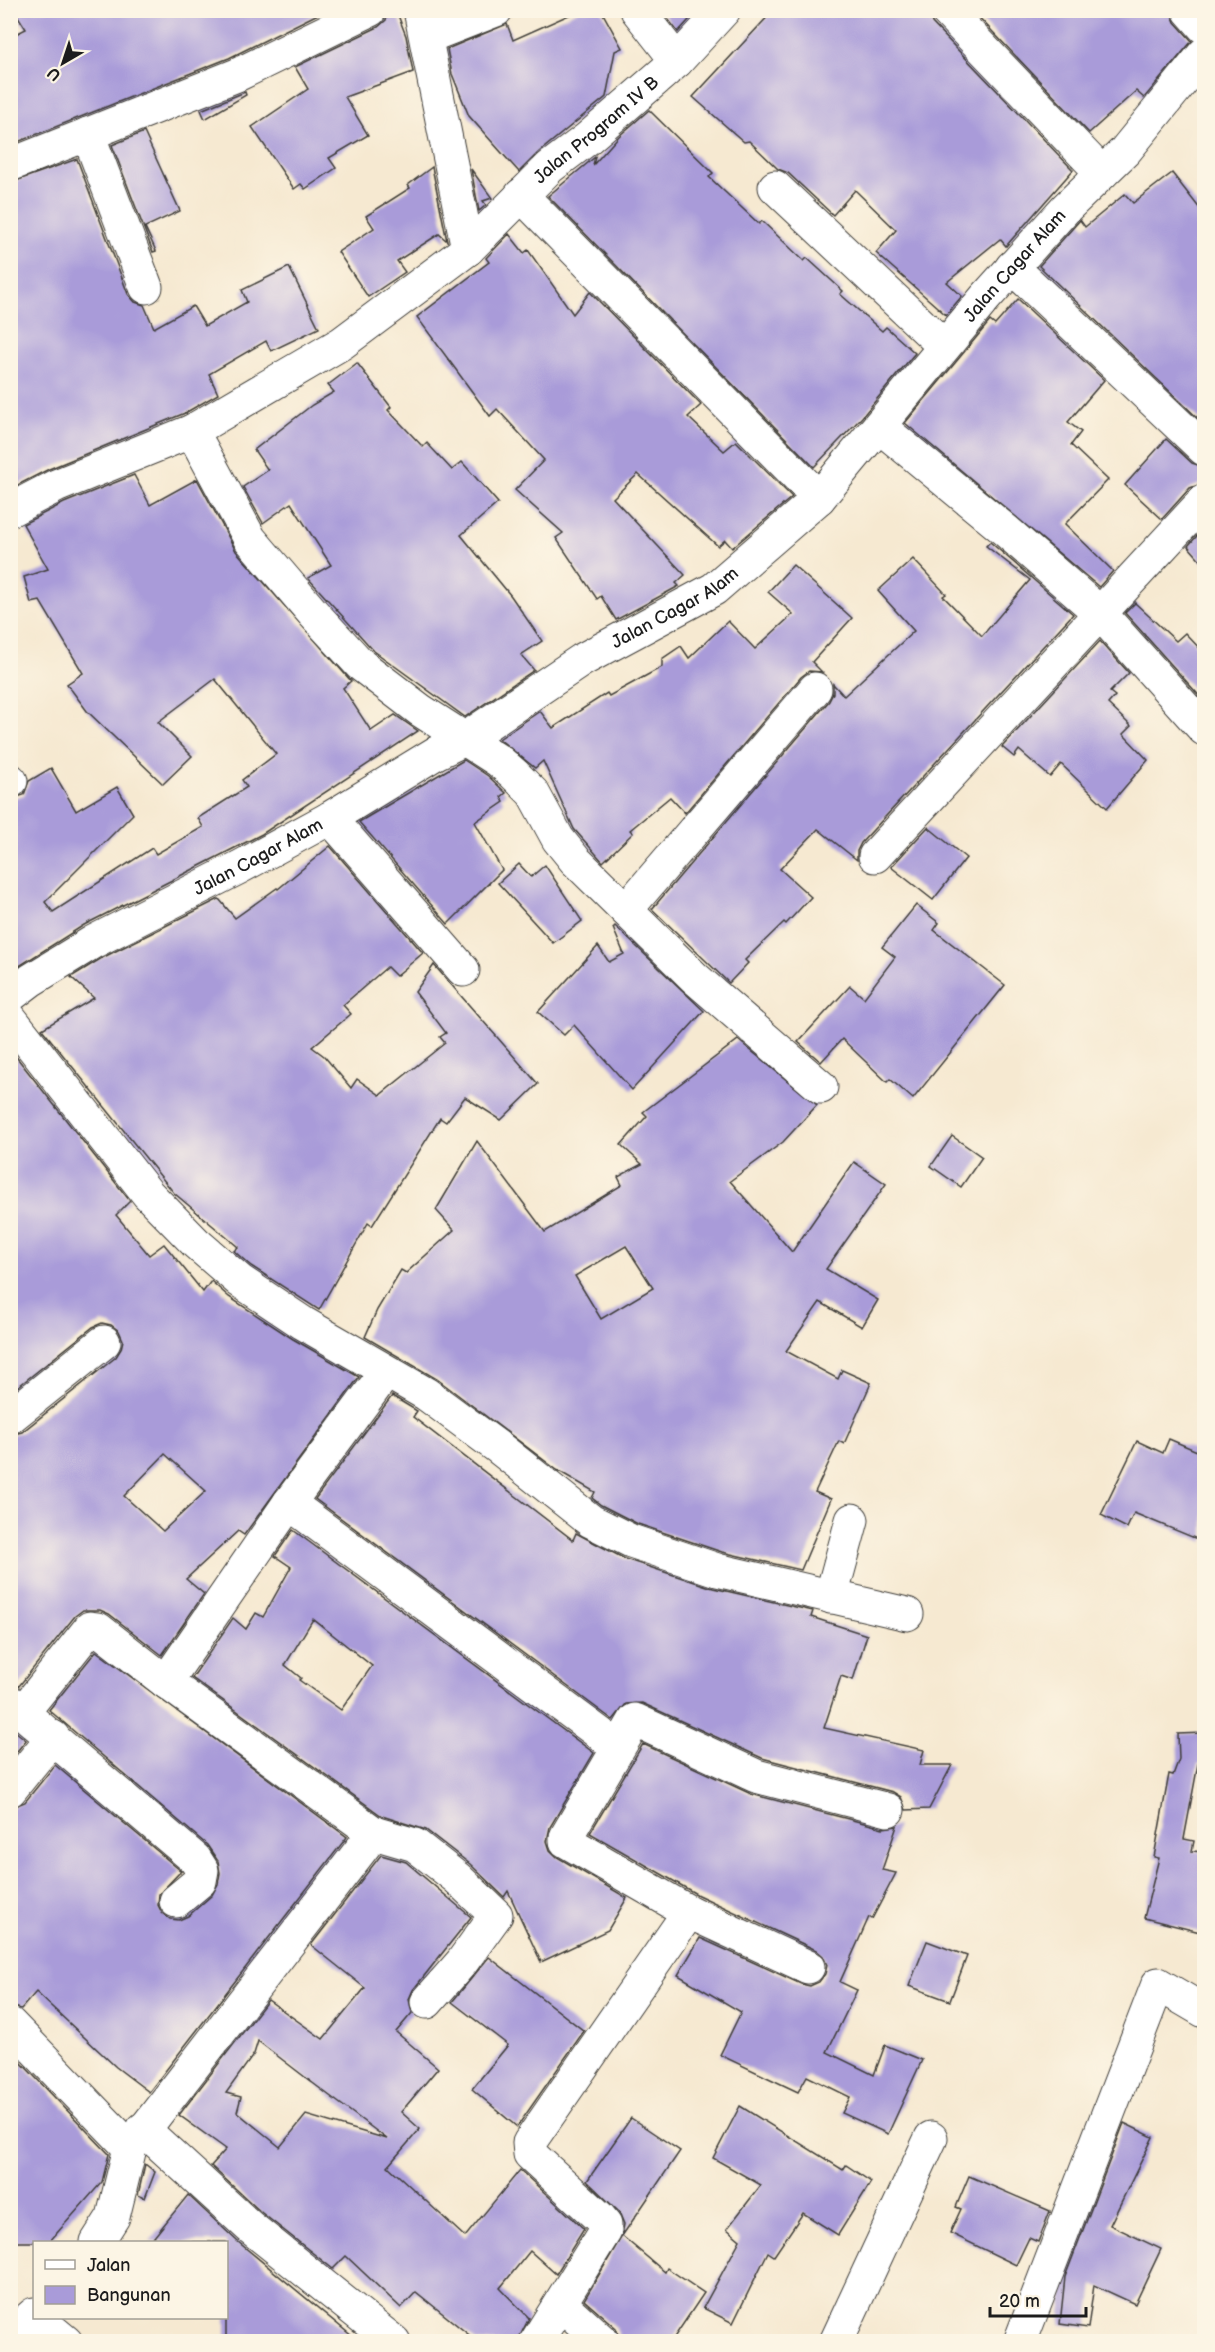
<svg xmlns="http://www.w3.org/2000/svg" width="1215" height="2352" font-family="'Balsamiq Sans',sans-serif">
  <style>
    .building { fill: #a99bd9; fill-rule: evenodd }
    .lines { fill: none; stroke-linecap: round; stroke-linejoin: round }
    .minor-casing { stroke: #3d3b37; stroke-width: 35 }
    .minor { stroke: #fff; stroke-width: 33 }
    .labels { text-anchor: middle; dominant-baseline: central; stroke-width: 4.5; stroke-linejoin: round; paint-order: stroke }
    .street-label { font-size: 18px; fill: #1c1c1c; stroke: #fcf5e5 }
  </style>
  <rect width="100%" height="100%" fill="#fcf5e5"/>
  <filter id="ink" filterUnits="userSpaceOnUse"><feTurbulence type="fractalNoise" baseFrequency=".0167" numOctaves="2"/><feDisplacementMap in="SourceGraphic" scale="12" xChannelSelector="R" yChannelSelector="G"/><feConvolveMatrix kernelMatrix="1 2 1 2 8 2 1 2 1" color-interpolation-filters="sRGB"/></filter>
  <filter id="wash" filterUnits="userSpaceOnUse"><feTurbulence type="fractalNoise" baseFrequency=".008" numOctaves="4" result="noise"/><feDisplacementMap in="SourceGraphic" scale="24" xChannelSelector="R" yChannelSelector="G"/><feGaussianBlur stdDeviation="1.35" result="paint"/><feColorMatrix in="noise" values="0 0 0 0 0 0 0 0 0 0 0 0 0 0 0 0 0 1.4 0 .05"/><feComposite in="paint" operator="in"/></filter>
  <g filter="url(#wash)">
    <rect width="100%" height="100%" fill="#f6e9d1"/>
    <g id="blocks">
      <!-- building -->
      <g class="building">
        <polygon points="14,10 326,10 229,58 10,145 10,37 26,29"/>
        <polygon points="389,10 396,10 406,36 413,72 345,97 368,135 329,158 336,168 305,189 301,184 294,189 252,127 308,89 295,67 378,27 386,20"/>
        <polygon points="580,10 601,10 622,48 615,51 606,97 539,152 519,172 469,116 452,74 447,49 507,24 513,40"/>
        <polygon points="661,10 698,10 678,32"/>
        <polygon points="774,10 928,10 932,23 1073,170 1006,246 1000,239 947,282 962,296 946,315 876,253 896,230 855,190 833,215 788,173 778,169 749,141 744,142 693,97"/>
        <polygon points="972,10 1170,10 1175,22 1192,41 1144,98 1136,91 1089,133"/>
        <polygon points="245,92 246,95 205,119 201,110"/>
        <polygon points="649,110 713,173 709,177 759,224 762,221 804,261 807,258 843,291 840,294 882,331 886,327 915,353 862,417 814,467 548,196 595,157 593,165 619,136"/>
        <polygon points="144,132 180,211 145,227 156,251 153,252 112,145"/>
        <polygon points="77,159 128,294 135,302 144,305 154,328 193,306 205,326 247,302 242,290 289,267 319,328 271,351 266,341 209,374 218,394 185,413 49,469 10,489 10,183"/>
        <polygon points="432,167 447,241 439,234 397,261 405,272 368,297 338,252 374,228 366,216 410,188 408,185"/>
        <polygon points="471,169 492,198 483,201 486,205 479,211"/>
        <polygon points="1172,173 1204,214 1204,424 1039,266 1080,220 1085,227 1125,194 1133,203"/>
        <polygon points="509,234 524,253 528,250 573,314 590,292 701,405 688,417 724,451 736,441 792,497 732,548 725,540 718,546 638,474 613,498 685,575 676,583 679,586 616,620 601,596 597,599 556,538 563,533 515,490 544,460 497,409 490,416 417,317 489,262 486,258"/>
        <polygon points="1018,299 1104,380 1068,422 1081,432 1071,445 1108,480 1065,524 1113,571 1099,587 905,423 990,321 995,325"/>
        <polygon points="357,363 391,407 388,410 423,447 427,443 452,470 462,462 498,503 461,535 511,596 542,641 521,655 534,670 465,717 374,651 308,578 331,565 291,503 263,523 243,487 268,470 254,450 312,405 334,392 328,385"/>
        <polygon points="1166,439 1192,463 1204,467 1204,483 1190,488 1162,519 1125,485"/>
        <polygon points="134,475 150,505 197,479 236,551 351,681 343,688 371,731 395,715 418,731 262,834 84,925 10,972 10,799 24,795 29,781 51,768 76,811 117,787 133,814 45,902 53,912 152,848 156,854 203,827 198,818 247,787 242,780 276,754 215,679 158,722 192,756 163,784 87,711 67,684 83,673 40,601 31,603 24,577 48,569 23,524 64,503"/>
        <polygon points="1204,528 1204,564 1188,546"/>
        <polygon points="990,542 1073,614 861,843 857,851 857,860 818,829 780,869 811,897 786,924 784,922 745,960 748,963 729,983 652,909 829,701 833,693 833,684 844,696 914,631 878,591 913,559 946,594 943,596 982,636 1030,580 986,546"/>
        <polygon points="793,565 852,618 812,662 822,672 809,671 801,677 685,813 670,797 630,830 633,833 603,862 574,829 543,761 535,768 499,739 540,711 553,728 607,693 609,696 662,667 662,659 681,646 689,658 728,621 755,649 793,614 768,592"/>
        <polygon points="1135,603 1176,641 1185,633 1204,653 1204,701 1125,613"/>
        <polygon points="1100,641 1129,673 1110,692 1115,696 1108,704 1131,726 1123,734 1148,760 1107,808 1061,764 1050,777 1019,750 1014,757 1002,747"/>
        <polygon points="464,760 488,776 506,793 501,797 504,802 475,822 502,870 448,924 359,822"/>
        <polygon points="928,827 966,858 933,900 891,867"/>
        <polygon points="330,846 423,953 396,976 387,967 343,1005 351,1014 312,1047 324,1056 351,1088 357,1079 380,1095 445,1043 440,1037 446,1033 415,992 434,965 538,1084 501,1120 465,1097 446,1122 440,1118 372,1226 368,1223 319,1310 251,1266 234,1251 238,1247 174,1193 42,1029 94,998 71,977 102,958 219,899 235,918 277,888 278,889"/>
        <polygon points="519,864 531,877 545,865 582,921 553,943 498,883"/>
        <polygon points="916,905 939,923 934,930 1005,985 913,1099 890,1079 887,1082 842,1039 821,1062 798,1042 850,986 864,998 895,957 882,947"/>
        <polygon points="615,926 704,1011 632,1090 574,1025 564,1035 538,1012 598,946 609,962 624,954 613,928"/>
        <path d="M 738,1040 L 817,1105 L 783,1142 L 730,1181 L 792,1252 L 854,1162 L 886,1184 L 826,1269 L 878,1300 L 862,1327 L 820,1302 L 786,1351 L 838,1379 L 842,1370 L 871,1383 L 844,1444 L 839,1441 L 815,1492 L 831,1499 L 801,1570 L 722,1552 L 638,1524 L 601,1505 L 592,1498 L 595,1492 L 557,1470 L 437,1379 L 365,1337 L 377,1310 L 401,1270 L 406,1273 L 454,1230 L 436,1210 L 477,1141 L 545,1232 L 622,1185 L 618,1177 L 642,1164 L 621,1145 L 647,1116 L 643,1112 ZM 626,1246 L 653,1288 L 601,1319 L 575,1276 Z"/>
        <path d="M 10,1049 L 130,1201 L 116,1215 L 149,1255 L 164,1244 L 203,1292 L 211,1281 L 229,1297 L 293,1339 L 359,1377 L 244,1535 L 238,1531 L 186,1579 L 204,1594 L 162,1655 L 109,1614 L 100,1610 L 83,1610 L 75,1616 L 19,1686 L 10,1684 L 10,1435 L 22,1432 L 116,1357 L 121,1349 L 123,1340 L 119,1331 L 111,1325 L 102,1323 L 93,1327 L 10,1393 ZM 165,1454 L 206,1491 L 163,1531 L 124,1496 Z"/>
        <polygon points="952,1136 982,1157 961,1187 931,1166"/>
        <polygon points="392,1396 417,1411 413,1417 573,1540 576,1533 625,1559 713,1588 813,1611 811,1617 867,1635 853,1680 841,1676 824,1728 924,1750 920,1765 952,1765 929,1809 906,1810 901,1797 893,1792 762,1758 642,1703 626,1704 613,1720 315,1499"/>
        <polygon points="1169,1439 1204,1454 1204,1542 1134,1513 1127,1528 1101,1515 1137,1441 1163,1453"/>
        <path d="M 293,1530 L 594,1753 L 550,1827 L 547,1841 L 550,1850 L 557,1857 L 627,1898 L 608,1930 L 541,1962 L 508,1891 L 504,1897 L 470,1864 L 426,1830 L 382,1816 L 192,1678 L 233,1618 L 246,1629 L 256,1613 L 263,1617 L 291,1567 L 275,1556 ZM 313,1619 L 372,1666 L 341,1710 L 299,1680 L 301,1678 L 285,1665 Z"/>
        <polygon points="96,1651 347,1837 149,2092 116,2067 36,1992 21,2009 10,2006 10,1808 25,1802 55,1765 181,1871 159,1894 158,1905 162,1913 170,1919 179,1920 188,1916 212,1895 218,1884 220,1873 218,1861 207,1845 49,1710"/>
        <polygon points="10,1727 26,1740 10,1760"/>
        <polygon points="1204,1733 1204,1763 1198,1764 1184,1839 1194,1841 1192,1851 1204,1852 1204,1933 1144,1918 1159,1858 1154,1857 1169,1774 1173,1775 1179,1759 1178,1734"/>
        <polygon points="643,1744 751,1794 883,1828 897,1826 882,1870 896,1873 872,1919 869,1917 840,1982 857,1990 827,2052 874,2075 885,2045 922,2060 888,2134 842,2113 850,2097 807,2076 798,2092 720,2055 741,2012 678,1975 700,1938 801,1984 810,1986 819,1982 825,1974 827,1965 823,1956 816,1950 698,1895 590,1833"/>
        <path d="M 381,1855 L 406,1862 L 471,1917 L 413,1990 L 409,1999 L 412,2013 L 396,2032 L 438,2068 L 401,2112 L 420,2129 L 388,2166 L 465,2237 L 520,2170 L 584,2229 L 556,2274 L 530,2251 L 500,2288 L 529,2318 L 517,2342 L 478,2342 L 416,2292 L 401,2308 L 346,2256 L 333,2269 L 262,2213 L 211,2166 L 226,2149 L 179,2115 L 268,2000 L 323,2039 L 365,1988 L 311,1945 ZM 258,2041 L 314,2084 L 387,2139 L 306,2115 L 280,2147 L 237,2112 L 241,2097 L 226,2093 L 254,2054 Z"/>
        <polygon points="927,1941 967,1956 950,2001 909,1986"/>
        <polygon points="489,1957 584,2031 517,2127 472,2089 508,2045 452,2002"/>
        <polygon points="10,2051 109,2154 102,2182 49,2242 10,2242"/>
        <polygon points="740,2106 843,2170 846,2165 871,2182 838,2235 803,2213 774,2256 768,2252 733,2323 703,2308 740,2240 727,2229 761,2185 713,2158"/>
        <polygon points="631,2118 680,2151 622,2236 624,2224 619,2212 587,2181"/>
        <polygon points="1124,2123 1153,2137 1110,2225 1161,2249 1135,2304 1094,2285 1088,2328 1060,2324 1065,2277"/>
        <polygon points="145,2164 155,2172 145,2198 138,2195"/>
        <polygon points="969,2176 1050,2211 1038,2242 1029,2238 1016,2265 950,2233 961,2209 956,2207"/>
        <polygon points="188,2195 237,2241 359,2342 226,2342 226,2242 150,2242"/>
        <polygon points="622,2236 665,2272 667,2268 704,2293 671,2342 621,2342 616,2328 584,2300"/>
      </g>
    </g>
  </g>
  <g filter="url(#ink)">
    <use href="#blocks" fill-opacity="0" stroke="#3d3b37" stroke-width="1.5"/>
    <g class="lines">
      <defs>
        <g id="minor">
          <polyline points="420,10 468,249"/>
          <polyline points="637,10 677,61"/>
          <polyline points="946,10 1102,173"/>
          <polyline points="1189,10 1204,27"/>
          <polyline points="427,37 496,10"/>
          <polyline points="88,134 146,287"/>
          <polyline points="10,165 237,75 370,10"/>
          <polyline points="775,187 944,346"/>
          <polyline points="521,195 819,498"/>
          <polyline points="1012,267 1204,449"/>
          <polyline points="880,427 1005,530 1099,612 1204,729"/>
          <polyline points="192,431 250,539 314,614 361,665 420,710 499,761 514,774 533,793 558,839 575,860 695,978 821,1087"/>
          <path id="s1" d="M 10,510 L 56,486 L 192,431 L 342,343 L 468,249 L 550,167 L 587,139 L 677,61 L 724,10"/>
          <polyline points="10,780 11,781"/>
          <polyline points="330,818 463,970"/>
          <polyline points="875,856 1204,501"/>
          <polyline points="626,910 815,689"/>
          <path id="s2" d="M 10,996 L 31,980 L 93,942 L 240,867 L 330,818 L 436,753 L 465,739 L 582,660 L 714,589 L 819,498 L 985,298 L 1066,208 L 1125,151 L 1204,54"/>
          <polyline points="10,1018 148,1194 196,1243 240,1281 303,1323 426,1394 499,1448 591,1521 631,1541 717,1570 907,1614"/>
          <polyline points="10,1417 104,1342"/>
          <polyline points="289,1503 618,1747"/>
          <polyline points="831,1597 852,1520"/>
          <polyline points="10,1702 195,1859 202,1870 200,1881 176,1901"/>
          <polyline points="23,1712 90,1628 98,1629 166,1682"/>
          <polyline points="10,1790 53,1737"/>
          <polyline points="374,1833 415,1845 457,1878 496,1915 462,1962 427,2002"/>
          <polyline points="808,1967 689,1912 566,1841 566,1837 635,1720 756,1776 888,1810"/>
          <polyline points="10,2024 130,2148"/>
          <polyline points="143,2129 250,2227 394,2342"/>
          <polyline points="97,2242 113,2217 130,2148 374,1833 166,1682 289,1503 386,1372"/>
          <polyline points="561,2304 603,2342"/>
          <polyline points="37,2318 66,2342"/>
          <polyline points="10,2335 34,2314"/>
          <polyline points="536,2342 605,2231 605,2224 600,2218 530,2154 529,2143 689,1912"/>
          <polyline points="836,2342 931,2138"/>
          <polyline points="1020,2342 1158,1984 1204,2011"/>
        </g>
      </defs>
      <!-- minor casing -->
      <use href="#minor" class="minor-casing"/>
      <!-- minor -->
      <use href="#minor" class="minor"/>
    </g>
  </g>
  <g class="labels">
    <!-- street labels -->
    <g class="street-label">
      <text stroke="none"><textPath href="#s1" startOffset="705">Jalan Program IV B</textPath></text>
      <text stroke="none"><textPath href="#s2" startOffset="1257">Jalan Cagar Alam</textPath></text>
      <text stroke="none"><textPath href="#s2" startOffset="771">Jalan Cagar Alam</textPath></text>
      <text stroke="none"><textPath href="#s2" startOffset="285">Jalan Cagar Alam</textPath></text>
    </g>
  </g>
  <!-- margin -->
  <rect width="1215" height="2352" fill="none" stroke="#fcf5e5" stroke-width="36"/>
  <!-- legend -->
  <rect x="33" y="2241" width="195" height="78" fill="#fcf5e5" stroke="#a29e95" stroke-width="1.5"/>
  <rect x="45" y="2260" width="30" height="9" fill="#ffffff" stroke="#a29e95" stroke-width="1.5"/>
  <text x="87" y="2271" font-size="18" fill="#1c1c1c">Jalan</text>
  <rect x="45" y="2286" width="30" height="18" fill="#a99bd9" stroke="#a29e95" stroke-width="1.5"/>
  <text x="87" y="2301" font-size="18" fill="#1c1c1c">Bangunan</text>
  <!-- north arrow -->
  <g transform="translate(63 63) rotate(219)" stroke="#fcf5e5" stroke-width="4.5" paint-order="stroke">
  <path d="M0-4.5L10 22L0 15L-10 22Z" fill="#1c1c1c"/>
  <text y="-9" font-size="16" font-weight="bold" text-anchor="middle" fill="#1c1c1c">U</text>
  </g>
  <!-- scale -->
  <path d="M990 2307v9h96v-9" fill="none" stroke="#1c1c1c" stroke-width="3"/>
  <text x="999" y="2307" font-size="18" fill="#1c1c1c" stroke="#fcf5e5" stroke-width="4.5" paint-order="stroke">20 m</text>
</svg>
